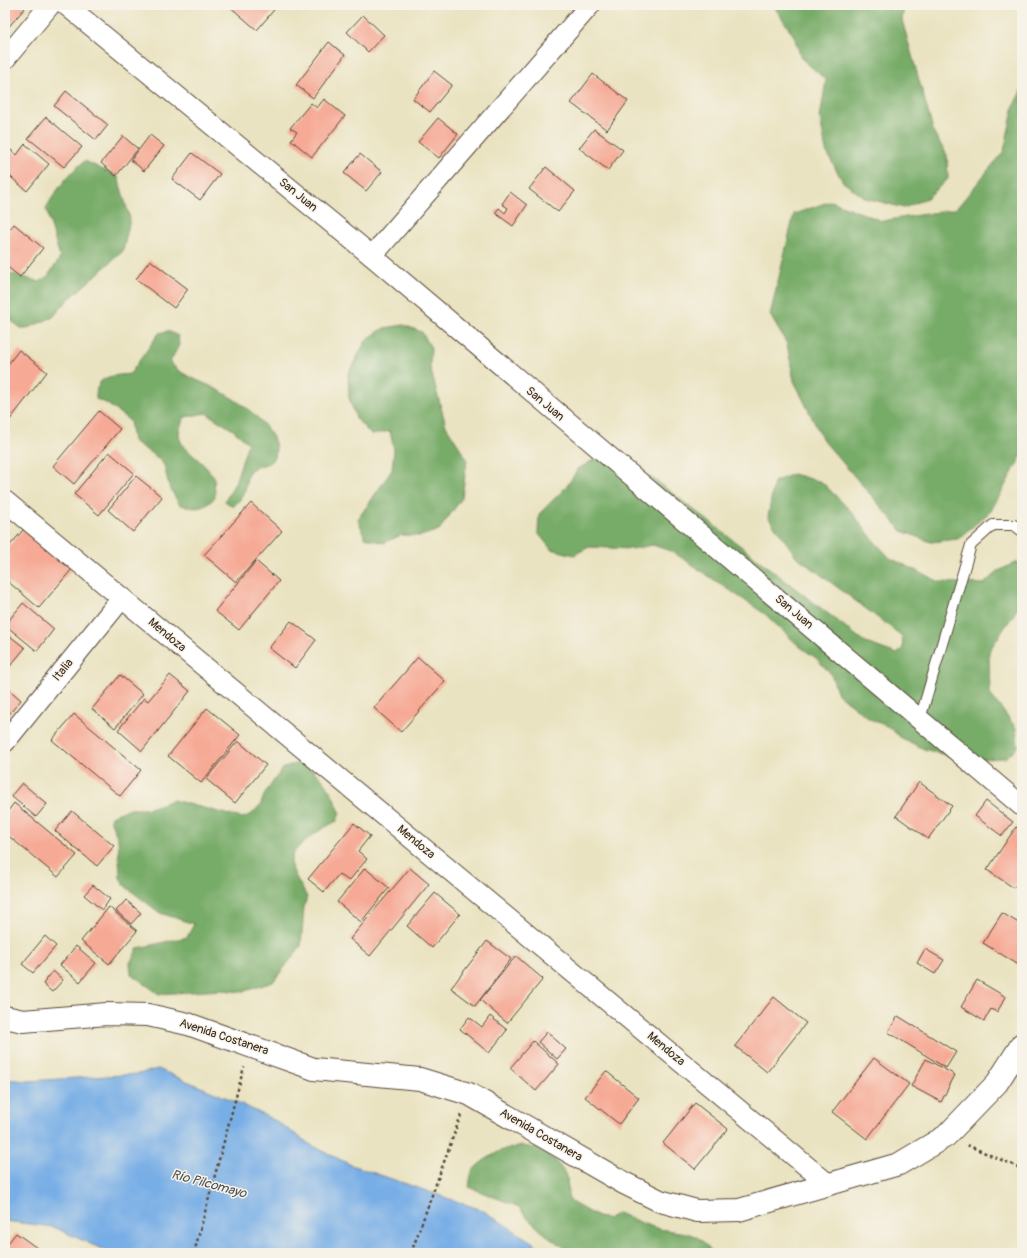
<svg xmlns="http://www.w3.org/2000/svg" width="1027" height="1258" font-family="Pangolin,sans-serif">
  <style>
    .forest { fill: #77ab67; stroke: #596a42 }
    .water { fill: #78aee6; stroke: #5a6c82 }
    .building { fill: #f6aa96 }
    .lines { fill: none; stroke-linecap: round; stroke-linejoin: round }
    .service-casing { stroke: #554636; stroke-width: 12 }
    .minor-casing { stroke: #554636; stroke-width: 22 }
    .tertiary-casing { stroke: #554636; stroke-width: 24 }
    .path { stroke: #554636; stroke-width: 2.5; stroke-dasharray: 3 3; stroke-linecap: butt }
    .service { stroke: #fff; stroke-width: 10 }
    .minor { stroke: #fff; stroke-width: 20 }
    .tertiary { stroke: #fff; stroke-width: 22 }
    .labels { text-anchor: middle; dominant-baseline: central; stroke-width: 3; stroke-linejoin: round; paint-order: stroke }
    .street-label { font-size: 12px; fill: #3b2a1e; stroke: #f7f3e8 }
    .water-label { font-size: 13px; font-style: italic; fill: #4d525a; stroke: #f7f3e8 }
  </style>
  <rect width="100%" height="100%" fill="#f7f3e8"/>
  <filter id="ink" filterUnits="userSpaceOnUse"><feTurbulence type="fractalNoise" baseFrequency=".025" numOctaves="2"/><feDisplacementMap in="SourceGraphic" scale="8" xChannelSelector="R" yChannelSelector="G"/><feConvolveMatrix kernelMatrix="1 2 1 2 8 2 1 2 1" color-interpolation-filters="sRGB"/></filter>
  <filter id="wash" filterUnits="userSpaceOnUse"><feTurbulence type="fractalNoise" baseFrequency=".012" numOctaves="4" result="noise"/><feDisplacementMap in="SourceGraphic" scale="16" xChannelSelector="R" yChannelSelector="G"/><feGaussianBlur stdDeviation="0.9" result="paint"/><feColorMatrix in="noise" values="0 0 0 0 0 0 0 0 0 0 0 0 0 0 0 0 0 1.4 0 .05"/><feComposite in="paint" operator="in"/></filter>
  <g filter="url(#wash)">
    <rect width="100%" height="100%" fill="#eae3c1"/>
    <!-- forest -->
    <g class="forest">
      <polygon points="773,5 904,5 902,20 934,133 947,155 948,179 927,198 904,208 865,198 843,182 826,151 820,118 826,80 801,58 794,36"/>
      <polygon points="1022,89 1022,455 991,511 958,539 931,542 902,531 823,440 794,381 787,344 770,315 794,214 831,201 882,221 956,209 1004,151 1014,105"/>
      <path d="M 85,161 L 118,177 L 130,219 L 123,251 L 68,300 L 53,317 L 28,328 L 21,328 L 10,320 L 5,311 L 5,272 L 40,282 L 48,276 L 60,258 L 46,208 C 57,190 67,174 85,161 Z"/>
      <polygon points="404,325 422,332 431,348 430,367 446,426 467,459 462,498 439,530 421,536 401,535 384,543 365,538 358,519 392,470 394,450 390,431 371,435 356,418 349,398 348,374 366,340 384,328"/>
      <path d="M 168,331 L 178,336 L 179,345 L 170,362 C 181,376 199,380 214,388 C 236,399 257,413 271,434 C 275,441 278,450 274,457 C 269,468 256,463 249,472 C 245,479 247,486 244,493 C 241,499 237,503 233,507 L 225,501 L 235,483 L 248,443 L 233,430 L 206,413 L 185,417 C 174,436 179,443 194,456 C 201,461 208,470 214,476 L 215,497 C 204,510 195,510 179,504 L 169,486 L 164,465 L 158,458 L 133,441 L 130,421 L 106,403 L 96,399 C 95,375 111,376 130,374 L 159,333 Z"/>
      <polygon points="595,459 635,470 654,479 866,643 897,654 903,648 902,636 796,556 768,517 774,482 793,474 822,482 850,510 875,542 890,558 940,582 984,584 998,571 1017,562 1022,564 1022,602 989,651 990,694 1016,728 1018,747 1005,758 964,760 924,749 900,737 889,727 870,719 838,694 831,674 816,658 799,646 765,614 673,552 653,545 632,549 589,547 574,555 551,549 538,533 539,514 567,486 578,469"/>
      <path d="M 301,762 C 324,776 330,788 340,812 L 337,821 C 324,827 289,847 291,863 C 292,872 303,889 307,897 L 304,907 L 301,946 L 273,982 L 242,992 L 222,990 L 159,994 L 131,974 L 130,963 L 138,948 L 187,937 L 194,924 L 160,913 L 126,887 L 120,878 L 118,839 L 110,819 L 112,816 L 127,809 L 146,809 L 173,800 L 242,818 L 252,814 L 261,804 L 265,793 L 283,768 Z"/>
      <path d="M 522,1146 L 536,1148 L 556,1161 L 567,1176 L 568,1196 L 571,1202 L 598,1217 L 608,1219 L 618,1213 C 631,1218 643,1224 656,1228 C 682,1235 694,1227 713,1253 L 572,1253 L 545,1234 L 528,1219 L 519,1207 L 469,1187 C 470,1183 470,1176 472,1172 C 475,1165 499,1150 506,1149 C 511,1147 516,1148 522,1146 Z"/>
    </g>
    <!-- water -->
    <polygon class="water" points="158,1069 239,1103 276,1121 311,1145 351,1165 482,1210 549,1253 111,1253 53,1227 5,1221 5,1079 29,1081 138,1074"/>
    <g id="blocks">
      <!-- building -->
      <g class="building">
        <polygon points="5,5 22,5 25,8 5,31"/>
        <polygon points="228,5 278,5 257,30"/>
        <polygon points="363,15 384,35 368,52 347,32"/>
        <polygon points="329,42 345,55 313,98 296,85"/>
        <polygon points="434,71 452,85 430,112 413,99"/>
        <polygon points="593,74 628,101 607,130 571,103"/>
        <polygon points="66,91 108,125 96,140 54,106"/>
        <polygon points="324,99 345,116 312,157 291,140 297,132 290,128 311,103 317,108"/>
        <polygon points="46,117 82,147 64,167 28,138"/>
        <polygon points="438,118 458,134 439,158 418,142"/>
        <polygon points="594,129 623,150 608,170 579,148"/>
        <polygon points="150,135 164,146 144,171 131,160"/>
        <polygon points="123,136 138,149 116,176 101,163"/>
        <polygon points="25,144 49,164 27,191 5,172 5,145 17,155"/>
        <polygon points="192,153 220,174 200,200 172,179"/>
        <polygon points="360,154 382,172 366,191 344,173"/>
        <polygon points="546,167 575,191 558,212 529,189"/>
        <polygon points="510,192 527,205 513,226 495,213 499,208 505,213 508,208 502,204"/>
        <polygon points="14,224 43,248 20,277 5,265 5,235"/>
        <polygon points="150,260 188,289 174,308 136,279"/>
        <polygon points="19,350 47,372 5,426 5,368"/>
        <polygon points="99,411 120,429 74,484 53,466"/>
        <polygon points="109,452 134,473 99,515 74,494"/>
        <polygon points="136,476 162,497 133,532 108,510"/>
        <polygon points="251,503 282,531 236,582 204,555"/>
        <polygon points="24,529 72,569 39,608 5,579 5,551"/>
        <polygon points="256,561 279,581 239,630 215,611"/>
        <polygon points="23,603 54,629 37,651 5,625"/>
        <polygon points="291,621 316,640 295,668 269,648"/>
        <polygon points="5,632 25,648 5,672"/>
        <polygon points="418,657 445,681 401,732 374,708"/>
        <polygon points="120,675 143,694 115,728 92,709"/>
        <polygon points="170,675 190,691 142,751 118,730 144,698 148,701"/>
        <polygon points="5,686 21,700 5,719"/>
        <polygon points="207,708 240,735 201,783 168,756"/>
        <polygon points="74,714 141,770 120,796 52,740"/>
        <polygon points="238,741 266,765 235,803 206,779"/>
        <polygon points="919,782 952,806 928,839 896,816"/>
        <polygon points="22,783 47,804 36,817 11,796"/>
        <polygon points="986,801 1013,822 1002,836 975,816"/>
        <polygon points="14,803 77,855 58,877 5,833 5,815"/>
        <polygon points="72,811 114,846 97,866 55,831"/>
        <polygon points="354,823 370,836 358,851 367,859 349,881 339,874 324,892 308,879"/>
        <polygon points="1016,827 1022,831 1022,876 1014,888 987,870"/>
        <polygon points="365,868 389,888 361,922 337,902"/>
        <polygon points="410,868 429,884 370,956 350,939"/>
        <polygon points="93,885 110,899 102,910 84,895"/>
        <polygon points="435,893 460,914 432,948 407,926"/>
        <polygon points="126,900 141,913 131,924 116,911"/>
        <polygon points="109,907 137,931 109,964 81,941"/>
        <polygon points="1002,913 1022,925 1022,967 983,943"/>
        <polygon points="45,936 56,946 33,973 22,964"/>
        <polygon points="487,941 511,959 475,1006 451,988"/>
        <polygon points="76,946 96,963 80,982 60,965"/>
        <polygon points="925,949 944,960 935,974 917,963"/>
        <polygon points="516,956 543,979 507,1023 480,1000"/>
        <polygon points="53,971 63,980 52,992 43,984"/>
        <polygon points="977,980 1006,997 997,1012 991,1009 984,1021 961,1007"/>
        <polygon points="774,997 806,1023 767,1072 735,1046"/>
        <polygon points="490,1016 507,1030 489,1053 460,1029 469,1017 482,1027"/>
        <polygon points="898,1016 956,1052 946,1068 888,1032"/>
        <polygon points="547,1032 566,1049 557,1059 538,1042"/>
        <polygon points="533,1041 559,1064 536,1091 510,1068"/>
        <polygon points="874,1058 909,1084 867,1139 832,1112"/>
        <polygon points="926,1059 955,1075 941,1102 911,1086"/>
        <polygon points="606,1071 639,1098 619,1124 585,1097"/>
        <polygon points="695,1103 728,1129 695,1169 663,1143"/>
        <polygon points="16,1233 37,1248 37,1253 5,1253 5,1247"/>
      </g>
    </g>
  </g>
  <g filter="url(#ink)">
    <use href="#blocks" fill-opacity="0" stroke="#554636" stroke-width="1"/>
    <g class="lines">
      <defs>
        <polyline id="service" points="920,719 971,545 993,525 1014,525 1022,531"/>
        <g id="minor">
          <polyline points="66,5 372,256 1022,806"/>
          <polyline points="5,59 50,5"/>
          <polyline points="372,256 590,5"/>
          <polyline points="5,501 828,1184"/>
          <polyline points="5,742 122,598"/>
        </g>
        <polyline id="tertiary" points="5,1017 23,1021 107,1014 148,1015 188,1024 314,1069 420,1079 469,1094 624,1183 660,1201 697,1211 739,1210 899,1164 946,1136 997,1083 1022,1044"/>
      </defs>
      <!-- service casing -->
      <use href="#service" class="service-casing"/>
      <!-- minor casing -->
      <use href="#minor" class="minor-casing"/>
      <!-- tertiary casing -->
      <use href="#tertiary" class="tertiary-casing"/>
      <!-- path -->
      <g class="path">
        <polyline points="967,1145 1022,1169"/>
        <polyline points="194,1253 244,1067"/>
        <polyline points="411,1253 461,1115"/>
      </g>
      <!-- service -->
      <use href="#service" class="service"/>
      <!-- minor -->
      <use href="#minor" class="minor"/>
      <!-- tertiary -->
      <use href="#tertiary" class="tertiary"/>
    </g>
  </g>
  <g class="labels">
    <!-- street labels -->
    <g class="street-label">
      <text transform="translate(298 195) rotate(39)">San Juan</text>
      <text transform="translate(545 404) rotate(40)">San Juan</text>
      <text transform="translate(794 612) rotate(40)">San Juan</text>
      <text transform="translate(167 635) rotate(40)">Mendoza</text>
      <text transform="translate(63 670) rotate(-51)">Italia</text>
      <text transform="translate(416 842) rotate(40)">Mendoza</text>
      <text transform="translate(224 1037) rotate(18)">Avenida Costanera</text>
      <text transform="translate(666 1049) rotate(40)">Mendoza</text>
      <text transform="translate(541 1135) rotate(30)">Avenida Costanera</text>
    </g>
    <!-- water labels -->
    <g class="water-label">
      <text transform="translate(209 1184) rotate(15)">Río Pilcomayo</text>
    </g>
  </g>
  <!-- margin -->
  <rect width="1027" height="1258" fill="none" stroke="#f7f3e8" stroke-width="20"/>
</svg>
